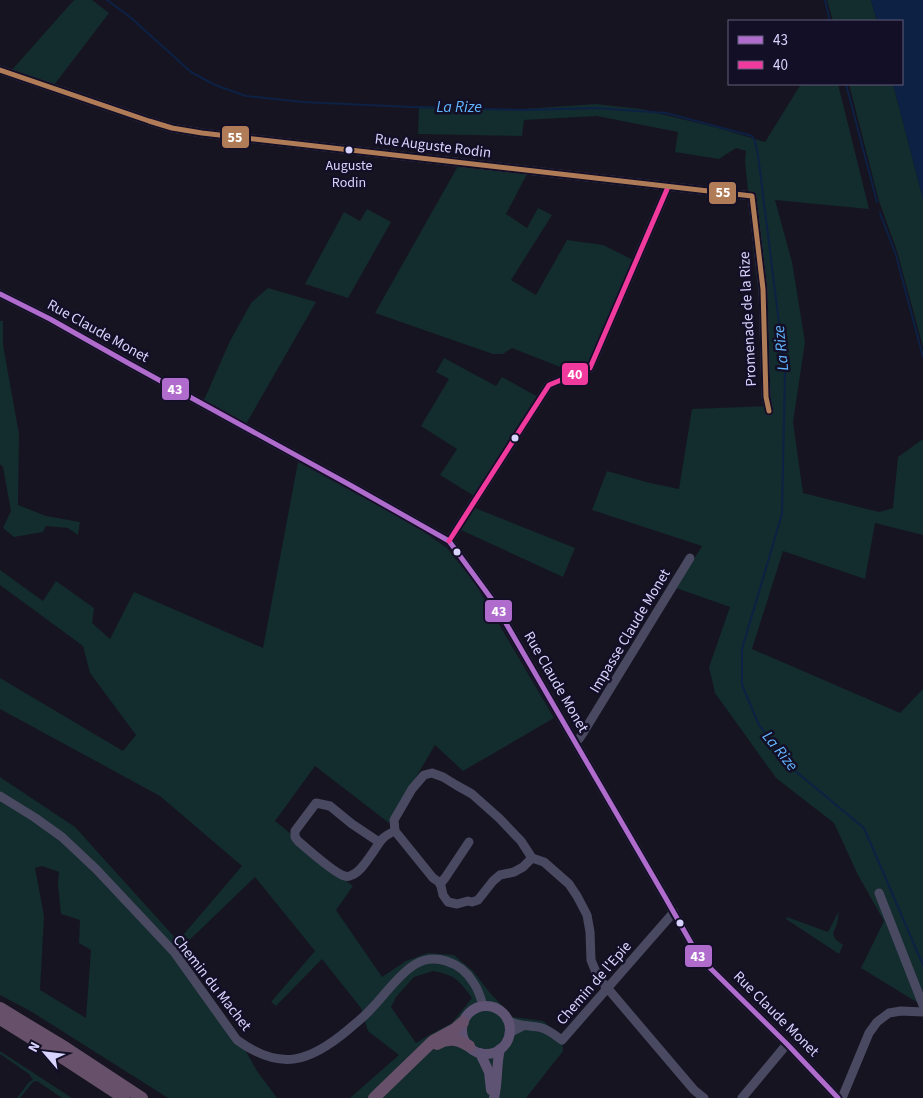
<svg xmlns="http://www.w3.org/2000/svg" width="923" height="1098" font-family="'Source Sans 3',sans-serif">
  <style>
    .green { fill: #132c2d; fill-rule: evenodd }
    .water { fill: #0d2144 }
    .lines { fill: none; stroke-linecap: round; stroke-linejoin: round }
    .stream { stroke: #0d2144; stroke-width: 2 }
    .minor { stroke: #4a4962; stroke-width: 9 }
    .major { stroke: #5e5373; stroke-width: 10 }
    .highway { stroke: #67516a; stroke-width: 12 }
    .bus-1-casing { stroke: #130f26; stroke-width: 9 }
    .bus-2-casing { stroke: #130f26; stroke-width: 9 }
    .bus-3-casing { stroke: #130f26; stroke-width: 9 }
    .bus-1 { stroke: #b06ccc; stroke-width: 5 }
    .bus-2 { stroke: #f13a9d; stroke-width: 5 }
    .bus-3 { stroke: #b07c57; stroke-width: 5 }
    .bus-dot { fill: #d9d4ff; stroke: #130f26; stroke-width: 2 }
    .labels { text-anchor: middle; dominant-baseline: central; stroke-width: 5; stroke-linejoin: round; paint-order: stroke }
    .bus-label { font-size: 14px; fill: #d9d4ff; stroke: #130f26 }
    .street-label { font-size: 15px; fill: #d9d4ff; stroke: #130f26 }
    .water-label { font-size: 16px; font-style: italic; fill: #62b6ff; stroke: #130f26 }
    .line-badge { stroke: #130f26; stroke-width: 2 }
    .badge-label { font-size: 14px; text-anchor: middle; font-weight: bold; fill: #fff }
  </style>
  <rect width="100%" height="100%" fill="#161421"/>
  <!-- green -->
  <g class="green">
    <polygon points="74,0 92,0 109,13 54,85 11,71"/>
    <polygon points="827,0 871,0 877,21 833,21"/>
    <polygon points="801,84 838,84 869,209 775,200 792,262 805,342 793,422 803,493 879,512 893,508 898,457 923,439 923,535 875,523 865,579 783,551 752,649 900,713 923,689 923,1006 861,968 884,921 858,875 834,823 776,778 715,693 709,667 730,607 676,588 702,546 592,510 607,471 650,483 679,489 692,409 772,406 755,264 745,160 746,151 736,148 719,159 675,152 678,132 597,116 524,120 522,136 418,134 419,106 507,110 596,104 641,109 718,128 765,142"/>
    <polygon points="849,84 893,84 923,199 923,347 897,251 879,201"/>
    <polygon points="458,166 527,174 506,214 527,228 538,208 552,215 511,280 536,295 567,240 603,245 635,261 591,362 583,369 573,372 512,348 503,354 493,354 375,313"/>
    <polygon points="367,209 391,222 348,298 305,284 344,212 360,221"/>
    <polygon points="268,288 316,302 246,424 204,400 230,341 251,303"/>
    <polygon points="0,321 3,321 3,345 19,434 18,505 46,516 80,522 78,535 68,528 46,526 43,532 14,537 3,528 11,511 3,467 0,464"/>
    <polygon points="444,358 496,386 502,377 538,397 474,496 440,475 457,449 421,426 449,379 436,372"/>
    <path d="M 298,462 L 415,526 L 447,548 L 476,585 L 554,718 L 463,771 L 435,745 L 389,823 L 315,766 L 275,821 L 290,833 L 294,842 L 353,886 L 336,910 L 382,977 L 406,961 L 428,953 L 454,955 L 473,971 L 490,993 L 513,1017 L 543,1021 L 562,1036 L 563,1051 L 526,1098 L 369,1098 L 368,1097 L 367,1098 L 350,1098 L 399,1055 L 368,1031 L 361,1008 L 322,959 L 276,1006 L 271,1002 L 315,951 L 255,877 L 176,953 L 235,1032 L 257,1071 L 277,1098 L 168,1098 L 32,1012 L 0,995 L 0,777 L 75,827 L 178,941 L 242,866 L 160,796 L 0,709 L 0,678 L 123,751 L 136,735 L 90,673 L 83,646 L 0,585 L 0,570 L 43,601 L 56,581 L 94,608 L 92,623 L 110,639 L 134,592 L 263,648 ZM 42,866 L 59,872 L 58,884 L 61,914 L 80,920 L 79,943 L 91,950 L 86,1018 L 40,990 L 44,916 L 35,868 ZM 433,971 C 455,975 459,980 472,998 L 452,1023 L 431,1034 L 416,1043 L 391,1007 L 396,997 L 414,977 Z"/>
    <polygon points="475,508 575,548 563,577 461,530"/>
    <polygon points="839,911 837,924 833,933 835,939 843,945 839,954 786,919 787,917 828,932"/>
    <polygon points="0,1051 72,1098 62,1098 37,1081 33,1082 20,1098 17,1098 29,1082 33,1080 29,1074 0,1054"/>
  </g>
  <!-- water -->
  <polygon class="water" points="871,0 923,0 923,199 893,84 902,84 902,21 877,21"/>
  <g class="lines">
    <!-- stream -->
    <g class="stream">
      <polyline points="107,0 130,17 191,72 215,85 246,96 303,102 411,107 524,110 596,108 666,113 752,136 755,141 758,155 785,371 782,514 742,649 742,685 759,725 794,770 864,828 923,965"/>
      <polyline points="825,0 830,21"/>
      <polyline points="846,84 877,202"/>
      <polyline points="880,213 896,255 923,357"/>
    </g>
    <!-- minor -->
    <g class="minor">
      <polyline points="0,70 149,121 172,128 202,133 752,196 763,289 766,397 769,411"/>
      <polyline points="0,294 50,319 128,363 350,485 449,541 493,601 665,897 699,957 787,1044 838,1098"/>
      <polyline points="449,541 549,385 590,368 668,187"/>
      <polyline points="575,742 579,739 583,733 690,558"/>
      <path d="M 0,796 L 34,817 L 62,837 L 96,869 L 174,952 L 237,1040 C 281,1072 310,1062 349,1029 C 356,1023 365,1016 371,1009 C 385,995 397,976 414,965 C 434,952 461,962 473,982 C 478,989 481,998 483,1006"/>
      <path d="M 379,842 L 352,824 L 330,806 L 316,803 L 295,831 L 295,837 L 298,841 C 306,848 337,875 345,876 C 347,877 350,876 352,875 C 360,872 366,862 371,855 C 380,843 379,838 395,831"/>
      <polyline points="532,858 521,841 499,818 472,794 456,785 443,777 432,773 424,775 412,789 394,820 395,831 433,878 439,882 441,886 443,895 448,902 457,904 468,901 472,902 478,900 493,881 500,875 514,872 523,867 532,858 544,862 569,884 577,896 587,915 590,932 591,960 598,977 694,1090 704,1098"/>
      <polyline points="440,884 445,878 469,842"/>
      <polyline points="879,893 923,1005"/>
      <path d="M 507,1020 C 518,1027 530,1025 542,1028 C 549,1030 556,1036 562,1040 L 674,912"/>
      <polyline points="509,1033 523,1026"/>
      <polyline points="742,1098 787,1044"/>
      <polyline points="842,1098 869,1033 877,1022 889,1013 901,1011 923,1012"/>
    </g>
    <!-- major -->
    <g class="major">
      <circle cx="486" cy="1030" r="24"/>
      <polyline points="480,1053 489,1072 491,1090"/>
      <path d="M 494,1098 C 498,1082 496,1065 500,1049"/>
    </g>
    <!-- highway -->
    <g class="highway">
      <polyline points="0,1008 66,1048 142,1098"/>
      <polyline points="0,1019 61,1057 124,1098"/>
      <path d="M 437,1044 C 448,1037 458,1039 469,1046"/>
      <polyline points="374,1098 433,1041 455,1029 463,1022"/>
    </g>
    <defs>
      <polyline id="bus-1" points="0,294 50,319 128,363 350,485 449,541 493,601 665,897 699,957 787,1044 838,1098"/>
      <polyline id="bus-2" points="449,541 549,385 590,368 668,187"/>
      <polyline id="bus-3" points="0,70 149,121 172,128 202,133 752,196 763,289 766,397 769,411"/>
    </defs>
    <!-- bus-1 casing -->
    <use href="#bus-1" class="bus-1-casing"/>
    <!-- bus-2 casing -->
    <use href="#bus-2" class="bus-2-casing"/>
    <!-- bus-3 casing -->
    <use href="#bus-3" class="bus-3-casing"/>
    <!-- bus-1 -->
    <use href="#bus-1" class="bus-1"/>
    <!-- bus-2 -->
    <use href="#bus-2" class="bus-2"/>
    <!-- bus-3 -->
    <use href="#bus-3" class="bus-3"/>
  </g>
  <!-- markers -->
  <g class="bus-dot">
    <circle cx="349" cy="150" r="4.5"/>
    <circle cx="515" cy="438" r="4.5"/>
    <circle cx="457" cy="552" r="4.5"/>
    <circle cx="680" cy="923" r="4.5"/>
  </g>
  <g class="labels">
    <!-- bus labels -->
    <g class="bus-label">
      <text x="349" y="166">Auguste<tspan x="349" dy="17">Rodin</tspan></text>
    </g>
    <!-- street labels -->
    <g class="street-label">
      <text transform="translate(433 146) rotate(7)">Rue Auguste Rodin</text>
      <text transform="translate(748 319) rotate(-93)">Promenade de la Rize</text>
      <text transform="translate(98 331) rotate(29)">Rue Claude Monet</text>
      <text transform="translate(630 631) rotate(-59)">Impasse Claude Monet</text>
      <text transform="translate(556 682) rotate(60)">Rue Claude Monet</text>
      <text transform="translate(212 983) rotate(52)">Chemin du Machet</text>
      <text transform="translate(594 983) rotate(-49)">Chemin de l'Epie</text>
      <text transform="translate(776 1014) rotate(45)">Rue Claude Monet</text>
    </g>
    <!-- water labels -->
    <g class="water-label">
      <text x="459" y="107">La Rize</text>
      <text transform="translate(781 348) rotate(-96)">La Rize</text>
      <text transform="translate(780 751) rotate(51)">La Rize</text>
    </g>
  </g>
  <g class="line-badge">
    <rect x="221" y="125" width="29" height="24" rx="5" fill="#b07c57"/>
    <rect x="708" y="181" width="29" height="24" rx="5" fill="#b07c57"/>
    <rect x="561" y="362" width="28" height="24" rx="5" fill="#f13a9d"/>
    <rect x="161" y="377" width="29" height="24" rx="5" fill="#b06ccc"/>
    <rect x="484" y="599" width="29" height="24" rx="5" fill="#b06ccc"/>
    <rect x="684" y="944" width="29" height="24" rx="5" fill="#b06ccc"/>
  </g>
  <g class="badge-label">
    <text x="235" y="142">55</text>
    <text x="723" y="197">55</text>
    <text x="575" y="379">40</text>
    <text x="175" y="394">43</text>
    <text x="499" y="616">43</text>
    <text x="698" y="961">43</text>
  </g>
  <!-- legend -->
  <rect x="728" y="20" width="175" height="65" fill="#130f26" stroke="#625e7d"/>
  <rect x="738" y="36" width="25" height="8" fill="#b06ccc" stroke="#625e7d"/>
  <text x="773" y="45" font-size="15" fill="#d9d4ff">43</text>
  <rect x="738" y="61" width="25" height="8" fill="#f13a9d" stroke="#625e7d"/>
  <text x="773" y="70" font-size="15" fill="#d9d4ff">40</text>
  <!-- north arrow -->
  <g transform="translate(45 1053) rotate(298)" stroke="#130f26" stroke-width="4" paint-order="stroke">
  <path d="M0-4L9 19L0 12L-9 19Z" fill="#d9d4ff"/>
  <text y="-8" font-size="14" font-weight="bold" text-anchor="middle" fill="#d9d4ff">N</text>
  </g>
</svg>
